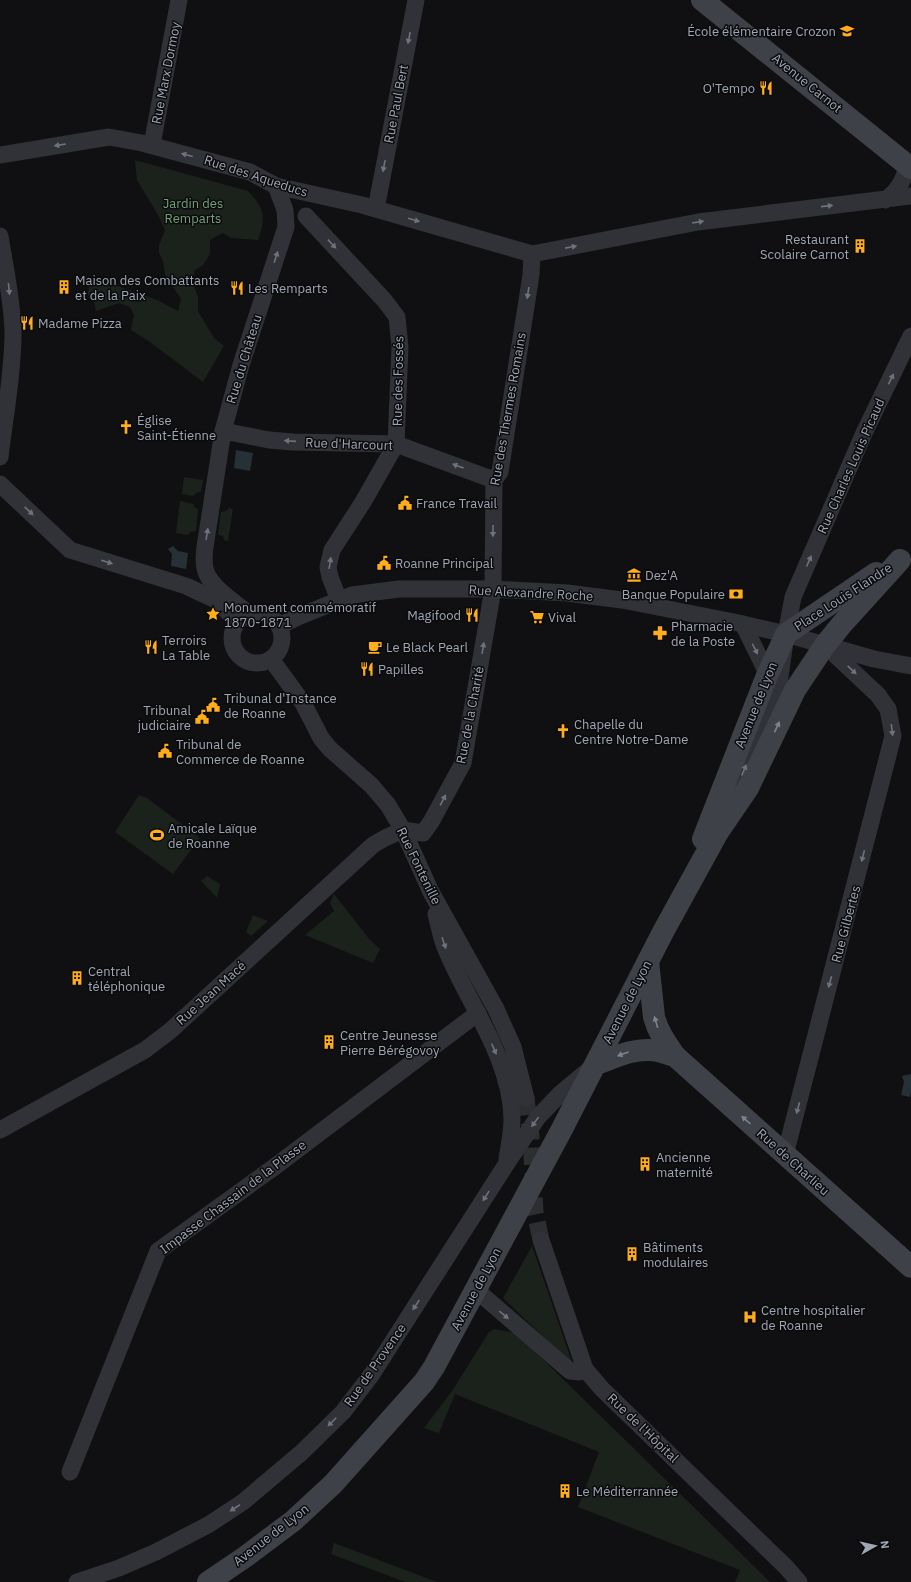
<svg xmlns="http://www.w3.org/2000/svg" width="911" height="1582" font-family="'IBM Plex Sans',sans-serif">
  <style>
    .green { fill: #1a221b }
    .water { fill: #263037 }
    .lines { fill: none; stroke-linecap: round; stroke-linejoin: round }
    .street-tunnel { stroke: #2d2e32; stroke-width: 17; stroke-dasharray: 17 8; stroke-linecap: butt }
    .street { stroke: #313237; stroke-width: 17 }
    .secondary { stroke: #3f4148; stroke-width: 22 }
    .oneway { fill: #6e727c }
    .oneway2 { fill: #7e838e }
    .labels { text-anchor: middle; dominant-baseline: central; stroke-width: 3; stroke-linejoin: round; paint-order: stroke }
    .poi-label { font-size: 13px; fill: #a0a7b4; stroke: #0b0b0d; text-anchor: start }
    .street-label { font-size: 13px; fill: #a0a7b4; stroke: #0b0b0d }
    .park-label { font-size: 13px; fill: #75a177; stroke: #0b0b0d }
  </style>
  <rect width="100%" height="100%" fill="#101012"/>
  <!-- green -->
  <g class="green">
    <path d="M 135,160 L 248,191 C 265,208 266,219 258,240 L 231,238 L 223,233 L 210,240 L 210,252 L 208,258 L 202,266 L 195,270 L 192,280 L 198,297 L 198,311 L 214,338 L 224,346 L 203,382 L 150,342 L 131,330 L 134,315 L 130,307 L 119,303 L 96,311 L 94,302 L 87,294 L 92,278 L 115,285 L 157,300 L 178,311 L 181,299 L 165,274 L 163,261 L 159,253 L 159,245 L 165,230 L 158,215 L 137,180 Z"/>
    <polygon points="184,477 203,480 201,492 198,492 193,496 182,494"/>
    <polygon points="180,501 193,504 194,507 198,509 196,531 190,532 188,535 176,533"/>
    <polygon points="229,508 233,509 228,541 224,540 223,536 218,535 221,512 226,511"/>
    <polygon points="139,795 147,798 200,838 173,874 115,832"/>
    <polygon points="207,876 220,884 217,898 201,881"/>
    <polygon points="334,894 370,940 380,949 373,963 305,935 334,911 330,903"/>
    <polygon points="253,915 268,921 251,936 246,932"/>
    <polygon points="532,1246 573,1365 503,1298"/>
    <polygon points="494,1329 516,1333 770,1582 735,1582 740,1570 578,1507 599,1452 455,1394 439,1433 424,1428 452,1391 489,1332"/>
    <polygon points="334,1543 437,1582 405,1582 331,1554"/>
  </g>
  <!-- water -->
  <g class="water">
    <polygon points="236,450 253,453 250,471 234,468"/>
    <polygon points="173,546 178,551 188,553 186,569 171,566 172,554 168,549"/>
    <polygon points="911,1074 911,1092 910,1097 901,1095 904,1082 902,1076"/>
  </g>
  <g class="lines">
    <!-- street-tunnel -->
    <polyline class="street-tunnel" points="526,1098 531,1136 535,1212 541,1240"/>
    <!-- street -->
    <g class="street">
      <polyline points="152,145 179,0"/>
      <polyline points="0,155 109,137 142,143 250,172 276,186 362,205 532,254 698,222 911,196"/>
      <path d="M 885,200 C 898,191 905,180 907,164"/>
      <polyline points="376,209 416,0"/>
      <polyline points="306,216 385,301 397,317 400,347 396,444 363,502 332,550 328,567 330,577 339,600"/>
      <path d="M 0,236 C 5,267 12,299 13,331 C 13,373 5,415 0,457"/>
      <polyline points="223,431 269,440 293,442 396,444 494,480"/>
      <polyline points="0,484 70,550 186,586 218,601 237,622"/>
      <circle cx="257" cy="638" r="25"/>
      <path d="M 249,614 C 236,603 212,588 206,572 C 203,564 204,555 205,547 L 223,431 L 241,365 L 286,227 L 285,210 L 276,186"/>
      <polyline points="743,624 768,675"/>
      <polyline points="279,626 300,616 352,595 399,589 493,589 567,593 622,600 734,622 786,634 874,659 911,666"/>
      <polyline points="271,659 303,703 321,738 330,749 371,785 388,805 403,830 431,892 496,1009 513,1047 526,1098"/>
      <polyline points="731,802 779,684 786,634 793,597 864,433 911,336"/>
      <path d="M 436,914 C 439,925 441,937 445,947 C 467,1002 511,1057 512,1119 C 512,1132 509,1146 507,1159"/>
      <polyline points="0,1130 145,1050 170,1031 373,845 385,838 403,830 423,833 431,822 463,763 493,589 494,480 500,472 531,275 532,254"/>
      <polyline points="785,1155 893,736 888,709 878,695 827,647"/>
      <polyline points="541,1240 585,1369 602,1389 786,1567 799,1582"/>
      <polyline points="475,1289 570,1371 579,1372 585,1369"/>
      <polyline points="70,1472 158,1251 277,1165 478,1013"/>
      <polyline points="77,1582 119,1568 156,1552 208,1525 243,1502 301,1453 343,1412 372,1374 507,1163 538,1117 561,1093 591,1068"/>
    </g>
    <!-- secondary -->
    <g class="secondary">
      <polyline points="702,0 911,168"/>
      <polyline points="703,839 766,678 786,634 876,573"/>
      <path d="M 648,961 L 654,1017 C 658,1032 666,1043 675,1056 L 911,1267"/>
      <path d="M 596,1064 C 614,1058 631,1049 650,1050 C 658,1050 667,1054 675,1056"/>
      <polyline points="208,1582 245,1557 293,1521 333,1484 424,1382 434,1367 562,1129 663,932 718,832 748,788 795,690 825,645 842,624 900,560"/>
    </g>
  </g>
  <!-- one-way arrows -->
  <defs><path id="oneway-solid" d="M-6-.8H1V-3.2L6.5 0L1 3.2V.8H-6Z"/></defs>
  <g class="oneway">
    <use href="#oneway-solid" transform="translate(409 38) rotate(101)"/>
    <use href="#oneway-solid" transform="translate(60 145) rotate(171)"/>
    <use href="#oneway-solid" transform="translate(187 155) rotate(-165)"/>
    <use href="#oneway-solid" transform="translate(384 166) rotate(101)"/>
    <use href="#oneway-solid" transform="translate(827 206) rotate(-6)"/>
    <use href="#oneway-solid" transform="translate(414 220) rotate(16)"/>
    <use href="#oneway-solid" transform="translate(698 222) rotate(-9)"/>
    <use href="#oneway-solid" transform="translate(332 244) rotate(47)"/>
    <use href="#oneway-solid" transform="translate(571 247) rotate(-11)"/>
    <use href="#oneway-solid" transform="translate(276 257) rotate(-72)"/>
    <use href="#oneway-solid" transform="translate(9 289) rotate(84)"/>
    <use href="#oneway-solid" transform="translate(528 293) rotate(99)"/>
    <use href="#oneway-solid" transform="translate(891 379) rotate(-64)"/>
    <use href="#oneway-solid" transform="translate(290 441) rotate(-176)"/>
    <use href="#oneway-solid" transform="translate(458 466) rotate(-160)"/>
    <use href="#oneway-solid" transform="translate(29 511) rotate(43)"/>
    <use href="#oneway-solid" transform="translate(493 531) rotate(91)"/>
    <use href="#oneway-solid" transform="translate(207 534) rotate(-81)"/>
    <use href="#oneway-solid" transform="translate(809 561) rotate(-66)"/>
    <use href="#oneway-solid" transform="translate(107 562) rotate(17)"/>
    <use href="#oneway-solid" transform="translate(330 563) rotate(-81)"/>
    <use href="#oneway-solid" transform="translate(483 648) rotate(-81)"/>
    <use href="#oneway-solid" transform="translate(755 649) rotate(64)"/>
    <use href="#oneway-solid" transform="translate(852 670) rotate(43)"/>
    <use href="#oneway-solid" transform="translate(892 730) rotate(83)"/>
    <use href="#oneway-solid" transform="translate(744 770) rotate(-67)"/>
    <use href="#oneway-solid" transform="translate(443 800) rotate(-62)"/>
    <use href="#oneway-solid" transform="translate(863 856) rotate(104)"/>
    <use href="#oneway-solid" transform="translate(444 943) rotate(71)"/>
    <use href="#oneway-solid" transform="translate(830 982) rotate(105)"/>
    <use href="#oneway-solid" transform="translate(494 1049) rotate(67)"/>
    <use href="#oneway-solid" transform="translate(798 1108) rotate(105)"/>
    <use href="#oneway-solid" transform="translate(535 1122) rotate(126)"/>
    <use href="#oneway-solid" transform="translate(486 1196) rotate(122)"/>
    <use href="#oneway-solid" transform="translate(416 1305) rotate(123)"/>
    <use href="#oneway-solid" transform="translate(504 1315) rotate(40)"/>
    <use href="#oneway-solid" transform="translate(332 1422) rotate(135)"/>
    <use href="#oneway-solid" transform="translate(235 1508) rotate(147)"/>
  </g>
  <g class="oneway2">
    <use href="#oneway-solid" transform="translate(777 727) rotate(-65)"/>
    <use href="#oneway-solid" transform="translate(656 1022) rotate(-106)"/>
    <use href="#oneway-solid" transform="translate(623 1054) rotate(160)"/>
    <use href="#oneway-solid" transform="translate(746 1120) rotate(-138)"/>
  </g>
  <!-- icons -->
  <defs>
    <symbol id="school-bare" viewBox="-9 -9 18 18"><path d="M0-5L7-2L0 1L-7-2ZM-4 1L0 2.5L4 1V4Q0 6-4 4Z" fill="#ffad1b" stroke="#0b0b0d" stroke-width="2.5" paint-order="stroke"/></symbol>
    <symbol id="restaurant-bare" viewBox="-9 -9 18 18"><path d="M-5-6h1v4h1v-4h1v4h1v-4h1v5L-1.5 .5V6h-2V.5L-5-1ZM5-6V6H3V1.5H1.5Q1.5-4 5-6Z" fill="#ffad1b" stroke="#0b0b0d" stroke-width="2.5" paint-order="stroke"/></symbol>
    <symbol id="building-bare" viewBox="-9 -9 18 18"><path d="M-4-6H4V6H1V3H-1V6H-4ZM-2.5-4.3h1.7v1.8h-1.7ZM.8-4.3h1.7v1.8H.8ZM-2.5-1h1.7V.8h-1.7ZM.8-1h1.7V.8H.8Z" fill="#ffad1b" stroke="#0b0b0d" stroke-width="2.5" paint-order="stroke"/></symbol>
    <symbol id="church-bare" viewBox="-9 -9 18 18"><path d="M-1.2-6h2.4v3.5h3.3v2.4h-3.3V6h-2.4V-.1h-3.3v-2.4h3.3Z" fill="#ffad1b" stroke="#0b0b0d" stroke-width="2.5" paint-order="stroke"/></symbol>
    <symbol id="civic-bare" viewBox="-9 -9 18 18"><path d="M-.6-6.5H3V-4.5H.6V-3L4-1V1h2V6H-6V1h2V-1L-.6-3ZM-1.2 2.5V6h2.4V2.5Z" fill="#ffad1b" stroke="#0b0b0d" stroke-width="2.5" paint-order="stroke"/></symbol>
    <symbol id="museum-bare" viewBox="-9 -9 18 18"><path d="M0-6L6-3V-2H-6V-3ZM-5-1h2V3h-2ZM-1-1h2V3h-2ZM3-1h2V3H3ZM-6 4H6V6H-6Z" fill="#ffad1b" stroke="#0b0b0d" stroke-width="2.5" paint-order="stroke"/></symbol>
    <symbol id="bank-bare" viewBox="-9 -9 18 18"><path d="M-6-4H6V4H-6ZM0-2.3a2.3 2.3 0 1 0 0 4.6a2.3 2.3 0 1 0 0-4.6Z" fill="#ffad1b" stroke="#0b0b0d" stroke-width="2.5" paint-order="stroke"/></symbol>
    <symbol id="sight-bare" viewBox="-9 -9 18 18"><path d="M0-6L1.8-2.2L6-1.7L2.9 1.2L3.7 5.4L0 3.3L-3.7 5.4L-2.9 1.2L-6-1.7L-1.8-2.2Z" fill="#ffad1b" stroke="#0b0b0d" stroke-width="2.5" paint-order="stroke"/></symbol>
    <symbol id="supermarket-bare" viewBox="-9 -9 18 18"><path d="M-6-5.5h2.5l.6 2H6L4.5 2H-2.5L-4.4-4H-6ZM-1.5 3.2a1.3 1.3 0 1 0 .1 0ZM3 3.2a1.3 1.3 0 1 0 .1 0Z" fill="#ffad1b" stroke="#0b0b0d" stroke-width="2.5" paint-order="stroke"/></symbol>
    <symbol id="pharmacy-bare" viewBox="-9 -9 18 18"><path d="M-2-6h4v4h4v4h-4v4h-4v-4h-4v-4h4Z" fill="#ffad1b" stroke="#0b0b0d" stroke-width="2.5" paint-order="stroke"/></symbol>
    <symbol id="cafe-bare" viewBox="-9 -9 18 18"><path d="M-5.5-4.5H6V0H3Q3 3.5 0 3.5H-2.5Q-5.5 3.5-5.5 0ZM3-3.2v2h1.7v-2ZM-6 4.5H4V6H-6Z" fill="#ffad1b" stroke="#0b0b0d" stroke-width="2.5" paint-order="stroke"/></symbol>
    <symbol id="stadium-bare" viewBox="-9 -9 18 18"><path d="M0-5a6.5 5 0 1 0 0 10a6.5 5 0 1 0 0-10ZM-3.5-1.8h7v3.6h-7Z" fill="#ffad1b" stroke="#0b0b0d" stroke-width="2.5" paint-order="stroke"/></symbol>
    <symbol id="hospital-bare" viewBox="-9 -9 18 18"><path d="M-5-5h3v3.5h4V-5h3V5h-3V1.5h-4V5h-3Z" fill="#ffad1b" stroke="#0b0b0d" stroke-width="2.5" paint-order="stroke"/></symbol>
  </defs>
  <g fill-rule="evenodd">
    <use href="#school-bare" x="837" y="21" width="20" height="20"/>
    <use href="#restaurant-bare" x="756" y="78" width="20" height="20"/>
    <use href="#building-bare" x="850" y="236" width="20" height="20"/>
    <use href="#building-bare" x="54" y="277" width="20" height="20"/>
    <use href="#restaurant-bare" x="227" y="278" width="20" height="20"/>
    <use href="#restaurant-bare" x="17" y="313" width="20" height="20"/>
    <use href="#church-bare" x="116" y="417" width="20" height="20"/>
    <use href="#civic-bare" x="395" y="493" width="20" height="20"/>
    <use href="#civic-bare" x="374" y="553" width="20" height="20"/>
    <use href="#museum-bare" x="624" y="565" width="20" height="20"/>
    <use href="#bank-bare" x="726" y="584" width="20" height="20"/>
    <use href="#sight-bare" x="203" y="604" width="20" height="20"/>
    <use href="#restaurant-bare" x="462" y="605" width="20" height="20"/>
    <use href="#supermarket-bare" x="527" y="607" width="20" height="20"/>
    <use href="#pharmacy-bare" x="650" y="623" width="20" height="20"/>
    <use href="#restaurant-bare" x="141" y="637" width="20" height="20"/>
    <use href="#cafe-bare" x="365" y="637" width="20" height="20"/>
    <use href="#restaurant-bare" x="357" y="659" width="20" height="20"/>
    <use href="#civic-bare" x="203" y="695" width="20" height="20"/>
    <use href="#civic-bare" x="192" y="707" width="20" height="20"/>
    <use href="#church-bare" x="553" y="721" width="20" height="20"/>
    <use href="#civic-bare" x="155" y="741" width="20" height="20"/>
    <use href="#stadium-bare" x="147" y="825" width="20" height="20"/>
    <use href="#building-bare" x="67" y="968" width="20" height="20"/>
    <use href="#building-bare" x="319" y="1032" width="20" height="20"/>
    <use href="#building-bare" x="635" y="1154" width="20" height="20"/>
    <use href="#building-bare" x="622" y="1244" width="20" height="20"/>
    <use href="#hospital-bare" x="740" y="1307" width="20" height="20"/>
    <use href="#building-bare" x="555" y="1481" width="20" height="20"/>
  </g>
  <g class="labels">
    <!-- poi labels -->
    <g class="poi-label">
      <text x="836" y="31" text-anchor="end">École élémentaire Crozon</text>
      <text x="755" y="88" text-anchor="end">O'Tempo</text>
      <text x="849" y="239" text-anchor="end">Restaurant<tspan x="849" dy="15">Scolaire Carnot</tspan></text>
      <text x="75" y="280">Maison des Combattants<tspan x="75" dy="15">et de la Paix</tspan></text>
      <text x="248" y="288">Les Remparts</text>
      <text x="38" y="323">Madame Pizza</text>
      <text x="137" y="420">Église<tspan x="137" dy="15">Saint-Étienne</tspan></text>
      <text x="416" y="503">France Travail</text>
      <text x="395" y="563">Roanne Principal</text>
      <text x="645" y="575">Dez'A</text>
      <text x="725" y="594" text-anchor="end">Banque Populaire</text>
      <text x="224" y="607">Monument commémoratif<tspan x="224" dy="15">1870-1871</tspan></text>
      <text x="461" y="615" text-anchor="end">Magifood</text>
      <text x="548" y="617">Vival</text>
      <text x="671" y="626">Pharmacie<tspan x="671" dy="15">de la Poste</tspan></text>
      <text x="162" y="640">Terroirs<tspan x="162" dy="15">La Table</tspan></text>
      <text x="386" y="647">Le Black Pearl</text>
      <text x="378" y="669">Papilles</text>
      <text x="224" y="698">Tribunal d'Instance<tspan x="224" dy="15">de Roanne</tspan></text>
      <text x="191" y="710" text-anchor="end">Tribunal<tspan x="191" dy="15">judiciaire</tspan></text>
      <text x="574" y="724">Chapelle du<tspan x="574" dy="15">Centre Notre-Dame</tspan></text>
      <text x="176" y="744">Tribunal de<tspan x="176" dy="15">Commerce de Roanne</tspan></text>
      <text x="168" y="828">Amicale Laïque<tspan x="168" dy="15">de Roanne</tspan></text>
      <text x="88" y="971">Central<tspan x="88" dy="15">téléphonique</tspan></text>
      <text x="340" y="1035">Centre Jeunesse<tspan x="340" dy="15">Pierre Bérégovoy</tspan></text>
      <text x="656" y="1157">Ancienne<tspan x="656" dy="15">maternité</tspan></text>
      <text x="643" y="1247">Bâtiments<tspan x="643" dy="15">modulaires</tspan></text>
      <text x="761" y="1310">Centre hospitalier<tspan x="761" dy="15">de Roanne</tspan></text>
      <text x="576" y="1491">Le Méditerrannée</text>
    </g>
    <!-- street labels -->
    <g class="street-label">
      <text transform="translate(166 73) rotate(-79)">Rue Marx Dormoy</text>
      <text transform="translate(807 83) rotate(39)">Avenue Carnot</text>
      <text transform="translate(396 104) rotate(-79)">Rue Paul Bert</text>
      <text transform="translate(256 176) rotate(18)">Rue des Aqueducs</text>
      <text transform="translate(244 359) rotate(-73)">Rue du Château</text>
      <text transform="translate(398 381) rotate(-89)">Rue des Fossés</text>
      <text transform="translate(508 409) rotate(-80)">Rue des Thermes Romains</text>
      <text transform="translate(349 444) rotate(2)">Rue d'Harcourt</text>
      <text transform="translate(851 466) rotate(-66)">Rue Charles Louis Picaud</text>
      <text transform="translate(531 593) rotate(3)">Rue Alexandre Roche</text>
      <text transform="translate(843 597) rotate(-33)">Place Louis Flandre</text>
      <text transform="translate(756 705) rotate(-68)">Avenue de Lyon</text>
      <text transform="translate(470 715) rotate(-79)">Rue de la Charité</text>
      <text transform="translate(419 866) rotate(64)">Rue Fontenille</text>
      <text transform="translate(846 924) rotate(-75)">Rue Gilbertes</text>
      <text transform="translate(211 993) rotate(-42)">Rue Jean Macé</text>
      <text transform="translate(627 1002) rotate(-63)">Avenue de Lyon</text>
      <text transform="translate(793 1162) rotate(42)">Rue de Charlieu</text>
      <text transform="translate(233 1197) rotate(-37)">Impasse Chassain de la Plasse</text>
      <text transform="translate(476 1289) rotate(-62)">Avenue de Lyon</text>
      <text transform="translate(375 1365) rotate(-55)">Rue de Provence</text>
      <text transform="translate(643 1428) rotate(44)">Rue de l'Hôpital</text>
      <text transform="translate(271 1535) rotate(-38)">Avenue de Lyon</text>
    </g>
    <!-- park labels -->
    <g class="park-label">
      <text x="193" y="203">Jardin des<tspan x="193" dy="15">Remparts</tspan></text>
    </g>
  </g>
  <!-- north arrow -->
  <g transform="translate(875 1546) rotate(82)" stroke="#0b0b0d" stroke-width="3" paint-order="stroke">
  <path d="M0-3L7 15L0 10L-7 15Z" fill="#a0a7b4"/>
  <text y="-6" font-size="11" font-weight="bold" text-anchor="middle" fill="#a0a7b4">N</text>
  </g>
</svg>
